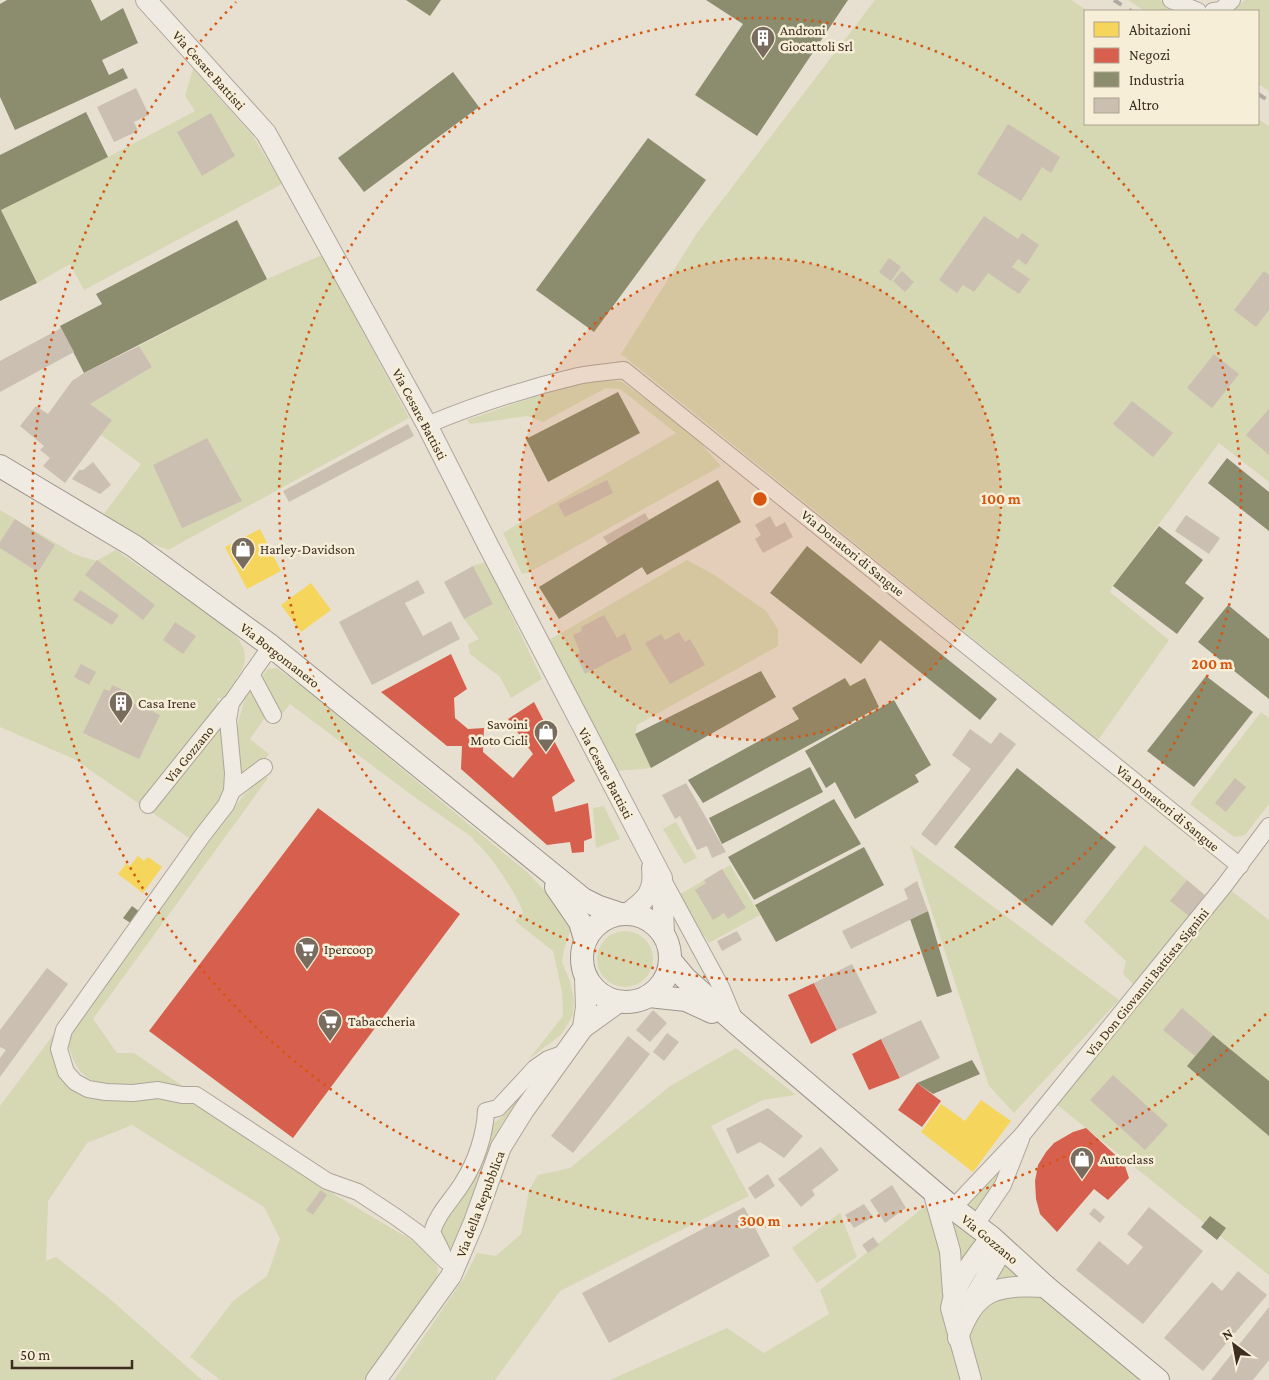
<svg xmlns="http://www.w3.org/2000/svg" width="1269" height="1380" font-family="'Crimson Pro',serif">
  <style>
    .green { fill: #d6d7b3 }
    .homes { fill: #f6d55c }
    .shops { fill: #d6604d }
    .industry { fill: #8c8c6e }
    .building { fill: #cbbfb2 }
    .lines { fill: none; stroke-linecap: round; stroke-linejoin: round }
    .minor-casing { stroke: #ada599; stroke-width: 18 }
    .tertiary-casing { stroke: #ada599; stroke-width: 22 }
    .secondary-casing { stroke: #9c958a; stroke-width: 24 }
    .minor { stroke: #efebe3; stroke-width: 16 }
    .tertiary { stroke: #efebe3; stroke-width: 20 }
    .secondary { stroke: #efebe3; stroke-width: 22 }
    .rail { stroke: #afaaa2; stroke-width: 4; stroke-dasharray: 9 9; stroke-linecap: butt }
    .ring { fill: none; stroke: #d7550e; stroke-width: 2.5; stroke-dasharray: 2.5 5 }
    .labels { text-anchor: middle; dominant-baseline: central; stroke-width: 5; stroke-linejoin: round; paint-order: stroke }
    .poi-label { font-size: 14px; fill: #3d2e20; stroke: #f7eed8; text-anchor: start }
    .street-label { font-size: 14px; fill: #3d2e20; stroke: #f7eed8 }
    .centre { fill: #d7550e; stroke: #f7eed8; stroke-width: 2.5 }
    .ring-label { font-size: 15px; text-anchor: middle; font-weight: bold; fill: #d7550e; stroke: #f7eed8; stroke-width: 5; stroke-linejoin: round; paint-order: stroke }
  </style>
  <rect width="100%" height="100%" fill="#e7e0d1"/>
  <!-- green -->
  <g class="green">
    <polygon points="875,0 1071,0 1088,11 1085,11 1085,124 1258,124 1258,119 1269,126 1269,482 1219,443 1113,586 1110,592 1169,640 1098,740 621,354 697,233"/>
    <polygon points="1128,0 1160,0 1180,11 1145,11"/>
    <polygon points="1245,0 1269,0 1269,91 1258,84 1258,11 1229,11"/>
    <polygon points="193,69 253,136 282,184 84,290 70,264 37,283 1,210 108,157 195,111 185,96"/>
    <polygon points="322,255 409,418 168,550 139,538 104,514 141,464 101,435 112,420 90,404 152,367 139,346 267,279"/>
    <polygon points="589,380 621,381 684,428 686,427 721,466 530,572 522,574 503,533 676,433 620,389 606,388 543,422 527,416 470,424 467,420 552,391"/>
    <path d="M 0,510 L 74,554 L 96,561 L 116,550 L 232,631 C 257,659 241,672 223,698 L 217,698 L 224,725 L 225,795 L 195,842 L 74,759 L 0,727 Z"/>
    <polygon points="687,560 713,574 766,611 778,629 778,646 637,725 635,734 651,768 617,771 549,640"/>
    <polygon points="486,562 542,679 511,698 500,677 470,654 468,644 479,639 464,619 493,604 473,566"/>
    <path d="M 277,668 L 310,693 L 528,873 L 556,903 L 571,929 L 564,949 L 562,962 L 570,981 L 574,1000 L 573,1015 L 562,1034 L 529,1059 L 563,1016 L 562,992 L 553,951 L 515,921 L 523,912 C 516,893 490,853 474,841 L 473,838 L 413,796 L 290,704 L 282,714 L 272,708 L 250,739 L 269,754 L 260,765 L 241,780 L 237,726 L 245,698 L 268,669 Z"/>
    <polygon points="1261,712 1269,718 1269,804 1245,835 1234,837 1190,804"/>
    <path d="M 264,775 L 268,778 L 93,1019 L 117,1053 L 134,1053 L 187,1089 C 178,1087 169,1084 160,1084 C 136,1081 104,1092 84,1075 C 75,1067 71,1054 68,1044 L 78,1021 L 242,797 Z"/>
    <polygon points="604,806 620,839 596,848 593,808"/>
    <polygon points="676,822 697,858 684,864 663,829"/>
    <polygon points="910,845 1119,1000 1014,1113 989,1086"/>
    <polygon points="1145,845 1187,880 1189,916 1134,985 1123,974 1126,961 1084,922"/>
    <polygon points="730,865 760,915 709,943 677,896"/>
    <polygon points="1229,889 1269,920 1269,1275 1055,1103"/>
    <circle cx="625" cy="959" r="28"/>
    <polygon points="59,1027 69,1085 190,1102 203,1108 251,1142 337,1196 420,1245 434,1260 438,1269 437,1278 366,1380 220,1380 190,1357 233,1301 267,1276 280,1239 264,1207 132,1125 87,1143 48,1201 46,1261 56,1257 110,1299 202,1380 0,1380 0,1106"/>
    <polygon points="736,1048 796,1095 763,1100 711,1126 749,1196 560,1291 495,1380 394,1380 466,1275 477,1253 496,1256 521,1234 529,1190 538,1175 570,1168 670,1086"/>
    <polygon points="522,1087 528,1090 501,1125 463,1229 450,1250 437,1226 491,1125 502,1117"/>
    <polygon points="999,1171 998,1180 973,1214 967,1208 980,1191"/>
    <polygon points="929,1203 938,1226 966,1380 610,1380 727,1328 764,1353 829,1314 820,1290"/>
    <polygon points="840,1213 857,1257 817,1283 792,1248"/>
    <polygon points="951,1213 982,1239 956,1271"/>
    <polygon points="1004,1259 1027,1279 987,1286"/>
    <polygon points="996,1294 1041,1294 1147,1380 979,1380 968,1348 971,1323"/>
  </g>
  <!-- homes -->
  <g class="homes">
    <polygon points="260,529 281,571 247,589 225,547"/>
    <polygon points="311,583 331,610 301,632 281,605"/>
    <polygon points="138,856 144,861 148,857 162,867 143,893 118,874 126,864 130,866"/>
    <polygon points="981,1100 1011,1121 973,1172 921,1132 941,1104 965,1121"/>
  </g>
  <!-- shops -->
  <g class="shops">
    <polygon points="451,654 467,689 454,698 455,718 468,729 484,728 483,752 513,778 533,754 508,719 534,702 575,781 552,797 555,812 588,803 592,838 584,841 584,852 572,853 570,842 547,845 461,769 462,746 447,746 381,692"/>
    <polygon points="318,808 460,914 293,1138 149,1031"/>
    <polygon points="814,983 837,1030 811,1044 788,995"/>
    <polygon points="881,1039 900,1078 869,1090 852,1054"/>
    <polygon points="917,1083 941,1101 922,1127 898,1110"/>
    <polygon points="1086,1128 1124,1163 1129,1178 1108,1200 1094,1189 1057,1232 1040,1214 1036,1199 1035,1181 1038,1165 1046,1152 1054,1143 1073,1132"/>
  </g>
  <!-- industry -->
  <g class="industry">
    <polygon points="7,0 91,0 101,21 123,8 138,43 102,60 109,75 123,68 128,78 15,130 0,97 0,4"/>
    <polygon points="406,0 441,0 430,16"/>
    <polygon points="706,0 848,0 757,136 695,95 743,24"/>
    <polygon points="453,72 479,107 364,192 338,158"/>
    <polygon points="86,112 108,157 1,210 37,283 0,301 0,155"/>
    <polygon points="648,138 706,180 594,332 536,290"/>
    <polygon points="237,220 267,279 84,373 60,326 102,304 96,294"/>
    <polygon points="618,392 640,433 548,482 526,439"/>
    <polygon points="1227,458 1269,492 1269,531 1208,483"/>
    <polygon points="718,480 741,522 647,575 642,567 559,619 539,587 623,535"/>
    <polygon points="1159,526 1203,560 1185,583 1204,598 1177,634 1113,586"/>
    <polygon points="807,546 997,699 980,720 880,640 861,664 770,593"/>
    <polygon points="1228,605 1269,639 1269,699 1198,642"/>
    <polygon points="761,671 776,697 651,768 635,734"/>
    <polygon points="1206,676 1253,712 1194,787 1147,751"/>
    <polygon points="845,678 850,686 865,678 879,707 703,803 688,780 799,719 792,708"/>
    <polygon points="894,700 931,765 915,775 919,782 855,819 835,782 826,788 805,751"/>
    <polygon points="810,767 823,792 722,844 709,818"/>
    <polygon points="1017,768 1116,847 1052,926 954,847"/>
    <polygon points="834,799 861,844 754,900 728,857"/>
    <polygon points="864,847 884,885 776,942 755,905"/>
    <polygon points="132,906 140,912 132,924 123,918"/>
    <polygon points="928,911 952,992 937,997 910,919"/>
    <polygon points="1213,1035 1269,1081 1269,1136 1187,1066"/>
    <polygon points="972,1060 980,1074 933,1094 917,1083"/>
    <polygon points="1210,1216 1226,1228 1217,1240 1201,1227"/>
  </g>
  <!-- building -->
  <g class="building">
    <polygon points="136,88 149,115 134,122 138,131 114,142 97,107"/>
    <polygon points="211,113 235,156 202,176 177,132"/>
    <polygon points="1008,124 1060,157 1051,173 1042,167 1021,201 977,174"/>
    <polygon points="984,216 1018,239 1022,233 1039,245 1026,265 1018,259 1012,267 1030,279 1019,294 988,273 974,292 963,285 957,293 939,280"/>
    <polygon points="889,258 901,267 891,281 879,272"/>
    <polygon points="902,271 914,282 905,292 893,281"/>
    <polygon points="1264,271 1269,275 1269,310 1256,327 1234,310"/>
    <polygon points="61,328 74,352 0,392 0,361"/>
    <polygon points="139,346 152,367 90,404 112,420 65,483 43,466 50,458 40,450 44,446 20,426 36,406 48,414 72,381 84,373"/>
    <polygon points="1214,354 1239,374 1212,408 1187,388"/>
    <polygon points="1132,401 1173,433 1153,457 1113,424"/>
    <polygon points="1269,409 1269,455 1246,435"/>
    <polygon points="408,424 414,436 289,502 283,491"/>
    <polygon points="207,438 242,501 182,528 153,465"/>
    <polygon points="93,462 111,485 100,494 72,479 79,470 83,470"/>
    <polygon points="607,480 613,493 565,517 558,504"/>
    <polygon points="645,513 649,520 608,544 603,537"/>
    <polygon points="1186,515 1220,538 1209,554 1175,531"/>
    <polygon points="770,516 776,527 785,522 793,537 763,553 755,539 761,535 755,525"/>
    <polygon points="15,519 55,545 38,572 0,548 0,542"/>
    <polygon points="97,560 155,605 143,620 85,575"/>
    <polygon points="473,566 493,604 464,619 444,582"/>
    <polygon points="418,580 425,593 405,603 423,636 451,621 460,639 372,685 339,622"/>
    <polygon points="80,590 119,615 112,625 73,600"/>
    <polygon points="604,615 617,638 625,633 632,650 585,674 576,656 580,652 573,635 582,631 581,627"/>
    <polygon points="175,622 196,636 183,654 163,640"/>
    <polygon points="679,632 685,642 690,639 705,665 670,684 645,643 661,634 665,640"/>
    <polygon points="81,664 96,672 89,685 74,677"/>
    <polygon points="112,685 125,691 121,698 143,708 147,701 156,705 153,712 160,715 139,759 83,733 104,689 110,691"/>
    <polygon points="970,729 991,744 1000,732 1016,744 936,846 921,834 971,769 952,755"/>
    <polygon points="1235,778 1246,787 1226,812 1215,803"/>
    <polygon points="686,783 726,852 712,858 707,846 697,850 680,816 675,819 662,795"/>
    <polygon points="722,869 746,908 728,919 724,913 713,920 695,890 706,883 704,880"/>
    <polygon points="1187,880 1205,895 1189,916 1170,901"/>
    <polygon points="917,881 928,911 851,949 842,931 908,899 904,889"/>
    <polygon points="737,931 742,940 722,951 717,941"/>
    <polygon points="852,964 877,1013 837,1030 814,983"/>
    <polygon points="47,968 68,984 0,1077 0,1058 6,1050 0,1047 0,1030"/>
    <polygon points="1182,1008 1213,1035 1195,1056 1163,1030"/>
    <polygon points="653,1010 667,1023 650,1042 636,1030"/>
    <polygon points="921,1020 940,1058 900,1078 881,1039"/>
    <polygon points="667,1033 679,1042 664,1061 653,1052"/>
    <polygon points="628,1036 650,1054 573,1153 551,1136"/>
    <polygon points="1113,1075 1168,1125 1145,1150 1090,1100"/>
    <polygon points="768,1108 803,1136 784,1158 760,1142 737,1154 726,1129"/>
    <polygon points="821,1147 839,1170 812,1190 815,1195 801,1207 778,1179"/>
    <polygon points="768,1174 775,1186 755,1199 748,1188"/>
    <polygon points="892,1185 906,1208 885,1223 870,1200"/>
    <polygon points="321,1190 327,1195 313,1215 306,1210"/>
    <polygon points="864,1204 873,1217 854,1228 845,1215"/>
    <polygon points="744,1207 770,1256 609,1343 582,1293"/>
    <polygon points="1149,1207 1203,1251 1143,1324 1076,1270 1099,1241 1128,1265 1143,1247 1127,1234"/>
    <polygon points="1094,1208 1105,1217 1100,1223 1089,1214"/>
    <polygon points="873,1237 879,1245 868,1253 862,1245"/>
    <polygon points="1238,1271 1267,1295 1203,1371 1164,1338 1212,1282 1222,1291"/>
    <polygon points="1269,1307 1269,1360 1253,1380 1211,1380"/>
  </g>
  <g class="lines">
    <defs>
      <g id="minor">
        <polyline points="1171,0 1198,11"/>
        <polyline points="1213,11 1221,10 1232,0"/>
        <path d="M 427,425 C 475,405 527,388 578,376 C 593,373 609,372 624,370 L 1240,866"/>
        <polyline points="271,646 231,703 228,720 233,773 232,791 226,805 202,836 64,1030 59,1049 66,1072 75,1082 88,1089 106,1092 133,1093 158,1090 182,1095 196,1095 327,1181 358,1192 396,1217 418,1233 446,1261"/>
        <polyline points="251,674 273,715"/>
        <polyline points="232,791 264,767"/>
        <polyline points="148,805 229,704"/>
        <polyline points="663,880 721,987 734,1018"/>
        <polyline points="953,1208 1022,1135 1224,886 1269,826"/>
        <polyline points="975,1226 1003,1185 1021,1139"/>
        <path d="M 442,1252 L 432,1232 C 438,1212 453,1199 463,1182 C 476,1162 485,1134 486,1111 L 498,1108 L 535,1068 L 548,1059 L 565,1053"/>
      </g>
      <g id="tertiary">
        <polyline points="146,0 266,133 427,425 489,547 662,878 664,935"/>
        <path d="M 628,913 C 646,900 655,892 652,868"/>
        <polyline points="583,1028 586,1007 585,977"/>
        <polyline points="933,1191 950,1251 953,1293"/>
        <polyline points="971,1303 1003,1248"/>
        <path d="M 958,1338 C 975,1287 998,1285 1046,1287"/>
        <polyline points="376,1380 451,1276 474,1222 501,1147 524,1110 583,1028 619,1002"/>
        <path d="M 971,1380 L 951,1308 C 956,1280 974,1260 991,1237"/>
      </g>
      <g id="secondary">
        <polyline points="0,466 134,546 271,646 583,899 599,907 620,914"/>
        <polyline points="556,887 580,922 585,939"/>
        <circle cx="626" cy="958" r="44"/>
        <polyline points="670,960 685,978 736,1023 953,1208 991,1237 1046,1287 1158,1380"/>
        <polyline points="649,996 686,1000 712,1012"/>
      </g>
    </defs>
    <!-- minor casing -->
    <use href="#minor" class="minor-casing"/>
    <!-- tertiary casing -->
    <use href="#tertiary" class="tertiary-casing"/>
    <!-- secondary casing -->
    <use href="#secondary" class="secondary-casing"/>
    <!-- minor -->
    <use href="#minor" class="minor"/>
    <!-- tertiary -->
    <use href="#tertiary" class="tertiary"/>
    <!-- secondary -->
    <use href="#secondary" class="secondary"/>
    <!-- rail -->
    <g class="rail">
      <polyline points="1114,0 1131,11"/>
      <polyline points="1258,94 1269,101"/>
    </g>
  </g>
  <!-- distance rings -->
  <circle cx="760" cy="499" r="241" fill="#d7550e" fill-opacity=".12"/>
  <g class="ring">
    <circle cx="760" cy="499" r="241"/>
    <circle cx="760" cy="499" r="481"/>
    <path d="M1266 1014A722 722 0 0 1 236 2"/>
  </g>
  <!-- icons -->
  <defs>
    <symbol id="building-pin" viewBox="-11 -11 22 30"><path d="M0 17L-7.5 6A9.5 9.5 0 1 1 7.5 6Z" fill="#786c5e" stroke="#f7eed8"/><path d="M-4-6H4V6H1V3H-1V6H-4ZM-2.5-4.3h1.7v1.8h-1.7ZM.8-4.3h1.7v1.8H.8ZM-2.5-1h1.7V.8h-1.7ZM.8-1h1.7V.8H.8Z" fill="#fff"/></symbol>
    <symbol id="shop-pin" viewBox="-11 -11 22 30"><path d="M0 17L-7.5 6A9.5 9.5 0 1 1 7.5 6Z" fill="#786c5e" stroke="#f7eed8"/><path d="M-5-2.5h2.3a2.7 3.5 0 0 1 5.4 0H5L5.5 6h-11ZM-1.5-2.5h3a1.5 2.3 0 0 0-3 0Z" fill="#fff"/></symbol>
    <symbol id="supermarket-pin" viewBox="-11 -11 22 30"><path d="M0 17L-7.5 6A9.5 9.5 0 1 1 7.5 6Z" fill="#786c5e" stroke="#f7eed8"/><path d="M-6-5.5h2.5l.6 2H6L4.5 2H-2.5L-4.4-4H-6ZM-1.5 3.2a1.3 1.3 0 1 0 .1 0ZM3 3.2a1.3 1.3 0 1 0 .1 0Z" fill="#fff"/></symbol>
  </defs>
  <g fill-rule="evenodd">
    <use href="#building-pin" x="749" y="24" width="28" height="38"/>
    <use href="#shop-pin" x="229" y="535" width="28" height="38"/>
    <use href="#building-pin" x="107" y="689" width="28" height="38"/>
    <use href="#shop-pin" x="532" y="718" width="28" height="38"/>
    <use href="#supermarket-pin" x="293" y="935" width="28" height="38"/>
    <use href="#supermarket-pin" x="316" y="1007" width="28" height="38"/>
    <use href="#shop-pin" x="1068" y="1145" width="28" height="38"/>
  </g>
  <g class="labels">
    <!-- poi labels -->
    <g class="poi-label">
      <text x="780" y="30">Androni<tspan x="780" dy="16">Giocattoli Srl</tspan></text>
      <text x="260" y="549">Harley-Davidson</text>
      <text x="138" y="703">Casa Irene</text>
      <text x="528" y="724" text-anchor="end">Savoini<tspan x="528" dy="16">Moto Cicli</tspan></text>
      <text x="324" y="949">Ipercoop</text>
      <text x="348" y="1021">Tabaccheria</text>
      <text x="1100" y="1159">Autoclass</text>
    </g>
    <!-- street labels -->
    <g class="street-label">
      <text transform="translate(209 70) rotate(48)">Via Cesare Battisti</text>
      <text transform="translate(420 414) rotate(62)">Via Cesare Battisti</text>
      <text transform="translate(853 553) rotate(39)">Via Donatori di Sangue</text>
      <text transform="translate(280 655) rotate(38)">Via Borgomanero</text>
      <text transform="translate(189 754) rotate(-51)">Via Gozzano</text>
      <text transform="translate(606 773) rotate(62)">Via Cesare Battisti</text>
      <text transform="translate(1168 808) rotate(39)">Via Donatori di Sangue</text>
      <text transform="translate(1147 982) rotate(-51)">Via Don Giovanni Battista Signini</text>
      <text transform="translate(480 1204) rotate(-69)">Via della Repubblica</text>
      <text transform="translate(990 1239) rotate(40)">Via Gozzano</text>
    </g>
  </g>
  <circle cx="760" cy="499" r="8" class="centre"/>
  <g class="ring-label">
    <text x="1001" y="504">100 m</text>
    <text x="1212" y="669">200 m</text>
    <text x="760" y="1226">300 m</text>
  </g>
  <!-- legend -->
  <rect x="1084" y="10" width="175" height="115" fill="#f7eed8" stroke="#ada18e"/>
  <rect x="1094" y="22" width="25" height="15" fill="#f6d55c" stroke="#ada18e"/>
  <text x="1129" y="35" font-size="15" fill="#3d2e20">Abitazioni</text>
  <rect x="1094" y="48" width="25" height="15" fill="#d6604d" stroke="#ada18e"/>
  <text x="1129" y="60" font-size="15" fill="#3d2e20">Negozi</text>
  <rect x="1094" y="72" width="25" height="15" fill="#8c8c6e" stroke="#ada18e"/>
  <text x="1129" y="85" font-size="15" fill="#3d2e20">Industria</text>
  <rect x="1094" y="98" width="25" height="15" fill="#cbbfb2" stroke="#ada18e"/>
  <text x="1129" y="110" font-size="15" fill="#3d2e20">Altro</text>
  <!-- north arrow -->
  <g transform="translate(1234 1345) rotate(328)" stroke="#f7eed8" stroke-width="4" paint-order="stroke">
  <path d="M0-4L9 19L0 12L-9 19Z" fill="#3d2e20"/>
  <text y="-8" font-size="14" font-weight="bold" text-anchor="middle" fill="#3d2e20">N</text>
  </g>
  <!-- scale -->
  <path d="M12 1360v8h120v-8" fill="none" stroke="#3d2e20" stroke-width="2.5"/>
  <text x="20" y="1360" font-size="15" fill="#3d2e20" stroke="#f7eed8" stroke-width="4" paint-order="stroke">50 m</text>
</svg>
